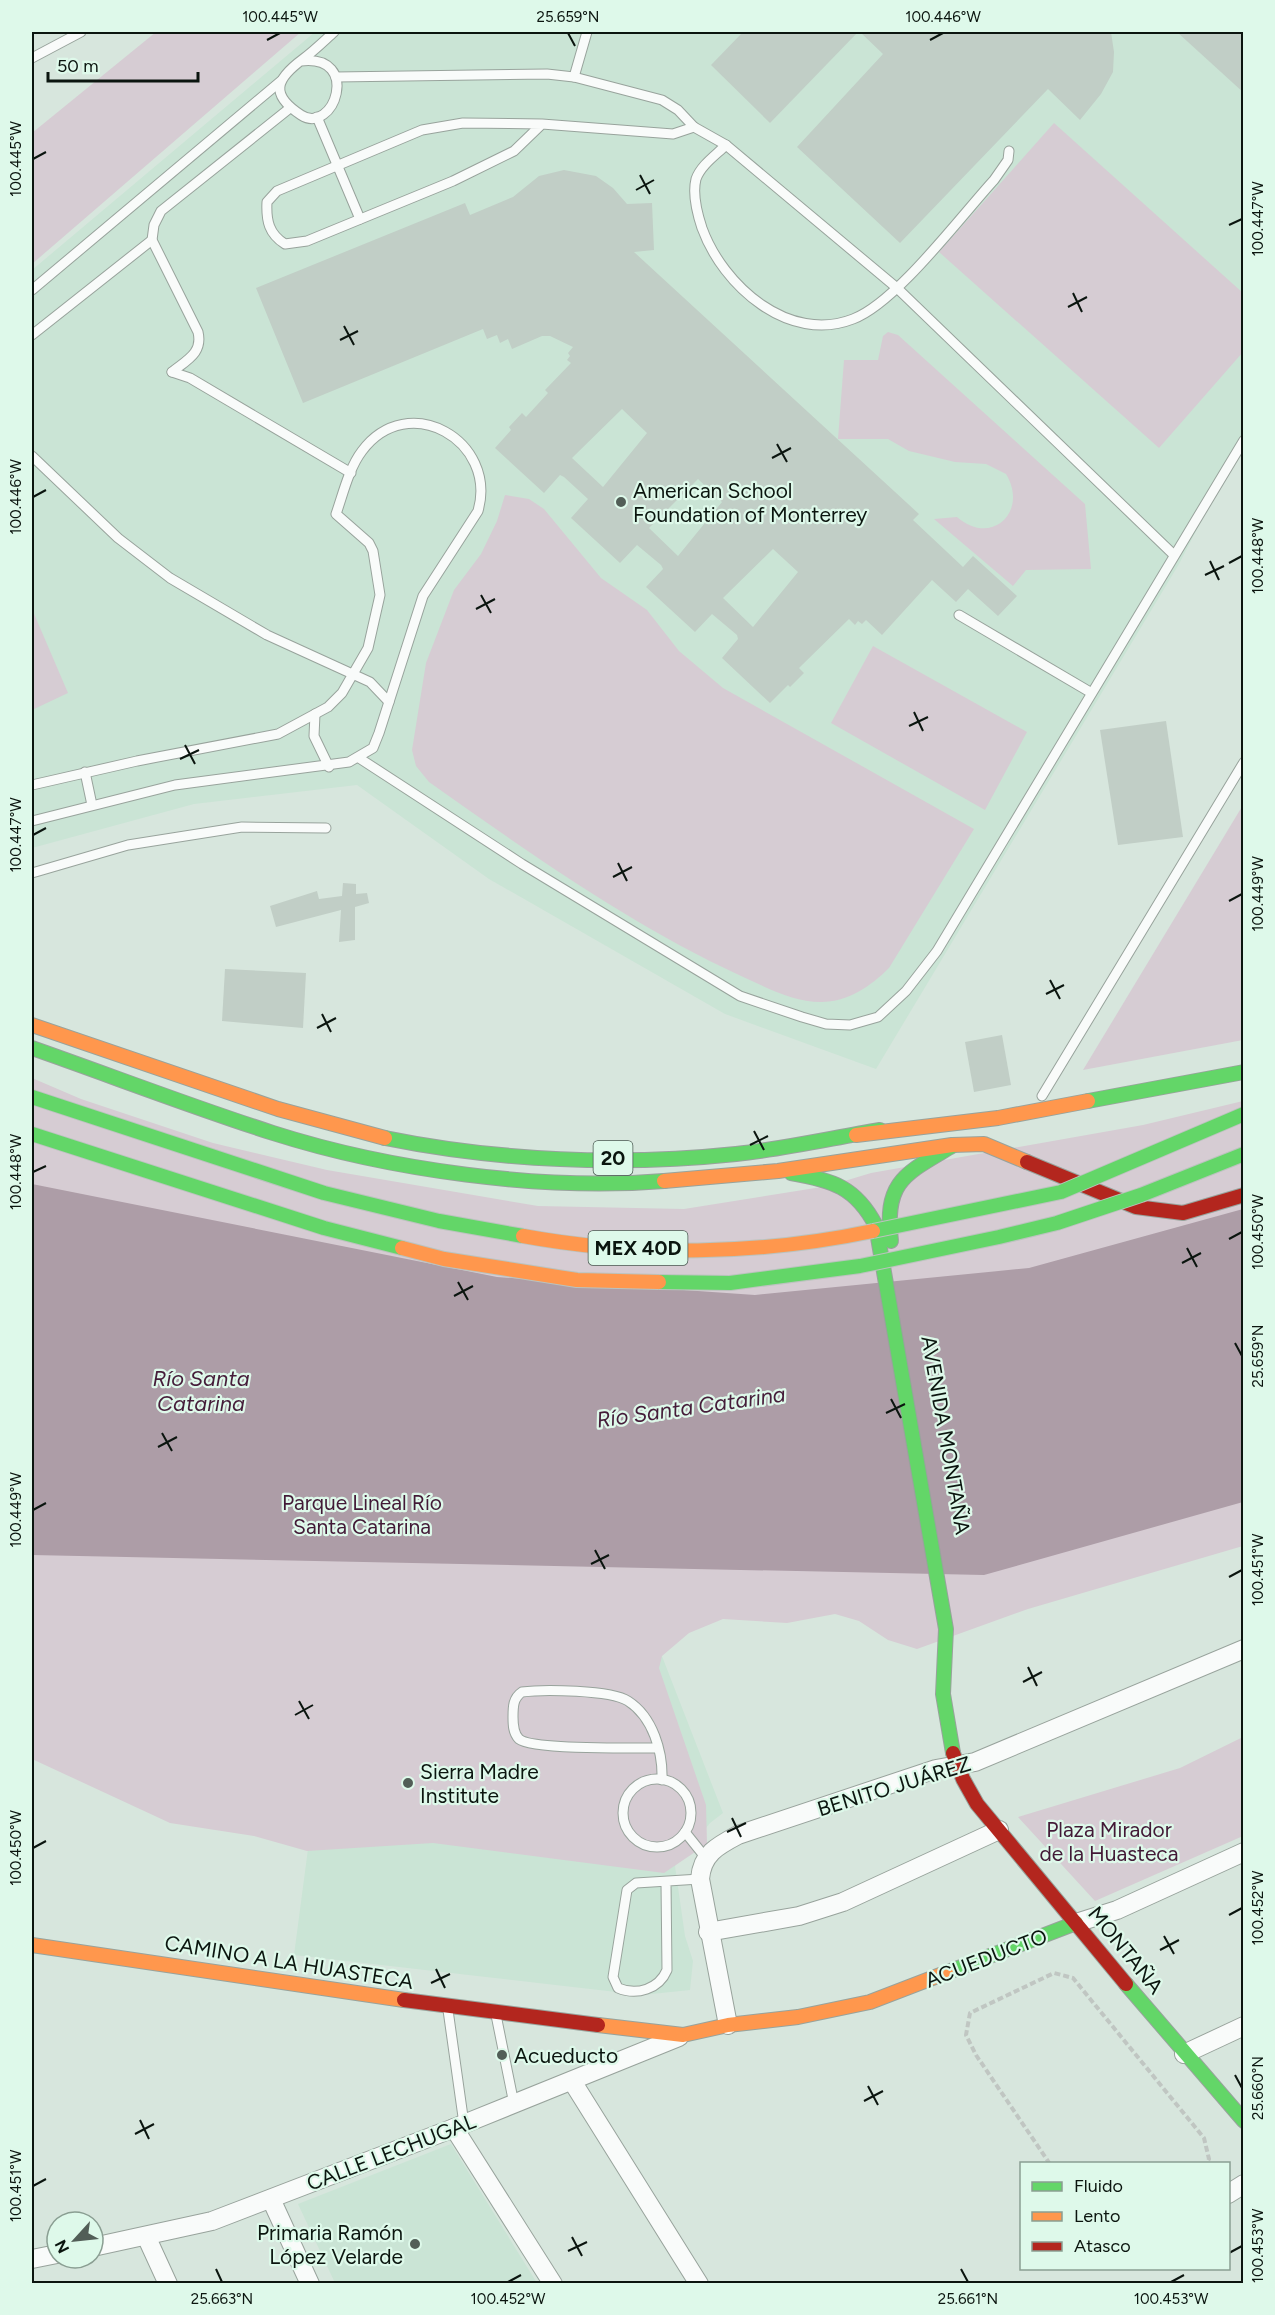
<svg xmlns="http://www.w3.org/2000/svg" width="1275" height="2315" font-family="Figtree,sans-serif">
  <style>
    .built { fill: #cae4d5 }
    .green { fill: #d6ccd3 }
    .water { fill: #ad9da7 }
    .building { fill: #c1cec6; fill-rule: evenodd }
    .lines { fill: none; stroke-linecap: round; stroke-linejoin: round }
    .lane-casing { stroke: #98a39c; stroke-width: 11 }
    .street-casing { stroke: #98a39c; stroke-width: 20 }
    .fast-casing { stroke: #98a39c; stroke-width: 16 }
    .slow-casing { stroke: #98a39c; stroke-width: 16 }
    .jam-casing { stroke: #98a39c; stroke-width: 16 }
    .path { stroke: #c0c6c2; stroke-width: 4; stroke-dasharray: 6 3; stroke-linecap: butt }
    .lane { stroke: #f9fbfa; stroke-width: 9 }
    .street { stroke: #f9fbfa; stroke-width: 18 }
    .fast { stroke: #63d668; stroke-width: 14 }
    .slow { stroke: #ff974d; stroke-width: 14 }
    .jam { stroke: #b3261e; stroke-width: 14 }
    .fast-bridge-casing { stroke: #bbc3be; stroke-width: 16; stroke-linecap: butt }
    .slow-bridge-casing { stroke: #bbc3be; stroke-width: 16; stroke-linecap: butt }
    .fast-bridge { stroke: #63d668; stroke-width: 14 }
    .slow-bridge { stroke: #ff974d; stroke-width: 14 }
    .ticks { fill: none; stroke: #0b150f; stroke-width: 2 }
    .poi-dot { fill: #525e57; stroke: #def9ea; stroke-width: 2 }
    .labels { text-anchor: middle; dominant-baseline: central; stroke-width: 4.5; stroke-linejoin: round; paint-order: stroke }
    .shield { fill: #def9ea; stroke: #4a5951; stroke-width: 1.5 }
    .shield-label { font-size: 20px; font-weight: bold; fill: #0b150f }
    .poi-label { font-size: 21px; fill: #0b150f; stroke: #def9ea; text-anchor: start }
    .street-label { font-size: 21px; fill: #0b150f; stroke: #def9ea }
    .park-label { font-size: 21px; fill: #421936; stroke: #def9ea }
    .water-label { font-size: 22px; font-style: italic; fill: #451c39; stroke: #def9ea }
    .neatline { fill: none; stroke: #0b150f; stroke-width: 2 }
    .ticks-label { font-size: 15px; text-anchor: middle; fill: #0b150f }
  </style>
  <rect width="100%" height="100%" fill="#d7e6dd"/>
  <!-- built -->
  <g class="built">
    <polygon points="315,32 1243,32 1243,440 1179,564 876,1069 725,1014 489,879 357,785 194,804 32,848 32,270"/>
    <polygon points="32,1593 660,1651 723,1813 710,1823 675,1866 685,1936 693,1961 690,1990 642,1995 294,1955 308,1849"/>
    <polygon points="451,2144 537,2283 335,2283 298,2204"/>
  </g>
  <!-- green -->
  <g class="green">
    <polygon points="156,32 301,32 32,264 32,133"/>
    <polygon points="1054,123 1243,293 1243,352 1159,448 939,252"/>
    <path d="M 888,332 L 898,335 L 1085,504 L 1091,569 L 1026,570 L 1013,586 L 934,519 L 957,517 C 991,547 1029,512 1006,474 L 986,464 L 955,462 L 909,451 L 888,439 L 838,439 L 844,360 L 878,360 L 883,336 Z"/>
    <path d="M 505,495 L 529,499 L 544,509 L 601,578 L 647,610 L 679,651 L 723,688 L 974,829 L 889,968 C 871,986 848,1002 821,1002 C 793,1002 765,987 739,975 C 629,924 528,852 429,782 L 416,766 L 412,750 L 426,663 L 454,590 L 481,554 L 497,521 Z"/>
    <polygon points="32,609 68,693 32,710"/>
    <polygon points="873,646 1027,732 985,810 831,723"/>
    <polygon points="1243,805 1243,1040 1083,1070"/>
    <polygon points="32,1078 81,1099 213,1143 327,1170 538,1206 684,1209 828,1186 871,1173 1143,1125 1243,1101 1243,1546 1028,1609 917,1649 888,1640 859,1621 835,1614 787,1623 723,1619 689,1633 662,1656 659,1668 706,1805 707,1844 664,1873 433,1843 307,1851 254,1836 170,1823 32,1759"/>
    <polygon points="1243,1737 1243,1836 1095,1901 1018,1817 1180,1768"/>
  </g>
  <!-- water -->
  <polygon class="water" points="32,1184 497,1277 755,1295 1029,1268 1243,1209 1243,1502 984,1575 32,1555"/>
  <!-- building -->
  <g class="building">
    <polygon points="743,32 858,32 770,123 711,65"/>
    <polygon points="860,32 1111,32 1114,52 1113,72 1101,94 1080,120 1048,89 900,243 797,147 883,54"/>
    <polygon points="1177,32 1244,32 1244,93"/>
    <path d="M 564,170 L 596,176 L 613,188 L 627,204 L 652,203 L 654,250 L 634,252 L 919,514 L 913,520 L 963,567 L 973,556 L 1017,596 L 998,616 L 968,589 L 956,602 L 932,580 L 882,635 L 866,620 L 862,624 L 858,621 L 855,625 L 849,619 L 799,668 L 804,673 L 790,687 L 788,685 L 770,703 L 722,658 L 738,639 L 737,635 L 712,614 L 695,632 L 646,587 L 663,569 L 661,565 L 637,545 L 620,563 L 571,518 L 588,499 L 564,477 L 560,475 L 544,493 L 495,448 L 511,430 L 509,427 L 522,413 L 526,417 L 548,393 L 545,390 L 571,363 L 567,360 L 570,356 L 568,353 L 573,347 L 550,336 L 542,336 L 512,349 L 508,339 L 500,343 L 497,335 L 487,339 L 483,329 L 303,403 L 256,288 L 465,203 L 470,215 L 513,197 L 539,176 ZM 622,409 L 647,433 L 603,487 L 572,458 ZM 698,479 L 722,502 L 678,556 L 649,528 ZM 773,549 L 798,572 L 753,627 L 723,598 Z"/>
    <polygon points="1166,721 1183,837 1118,845 1100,730"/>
    <polygon points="343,883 356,884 356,894 367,893 369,903 355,907 355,940 339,942 341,910 276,927 270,906 317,891 319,899 342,896"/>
    <polygon points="225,969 306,973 303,1028 222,1021"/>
    <polygon points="1002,1035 1011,1085 974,1092 965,1042"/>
  </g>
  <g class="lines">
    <defs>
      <g id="lane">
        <polyline points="32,58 81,32"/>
        <path d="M 301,61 C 362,54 334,136 301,115 C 269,94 276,79 303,59 C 314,51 324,41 334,32"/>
        <polyline points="336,77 547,74 574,77 662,100 678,110 694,127 726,145 897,288 1174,555"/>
        <polyline points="574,77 587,32"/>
        <polyline points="317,117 360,219"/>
        <path d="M 542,124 L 514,151 L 453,181 L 307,241 L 285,244 C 269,234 266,221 267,202 L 277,191 L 422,130 L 463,123 L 542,124 L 673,134 L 694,127"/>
        <path d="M 726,145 C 716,155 701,165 696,179 C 692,195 697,213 702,228 C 723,286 789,344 853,319 C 896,303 961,216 994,180 L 1008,160 L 1009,151"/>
        <polyline points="32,290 281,81"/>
        <polyline points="32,335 152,240"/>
        <path d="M 172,372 C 187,360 203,353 198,332 L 152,240 L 154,225 L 161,211 L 290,108"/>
        <polyline points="172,372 190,378 351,473"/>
        <polyline points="32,456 118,538 170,578 267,635 370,682 389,702"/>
        <polyline points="959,615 1090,692"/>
        <polyline points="315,714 314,736 329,767"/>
        <polyline points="359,758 522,864 740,996 802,1017 826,1024 850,1025 878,1017 906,991 937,951 1244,440"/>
        <polyline points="85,772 92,805"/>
        <path d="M 32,785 L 137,761 L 278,734 L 328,707 L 342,693 L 368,648 L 380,595 L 373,551 L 369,543 L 336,514 C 343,494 349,468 362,451 C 408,389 498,441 478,511 L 423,596 L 379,733 L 373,748 L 349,762 L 175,785 L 32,821"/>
        <polyline points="32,873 128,845 242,827 326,828"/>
        <polyline points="1042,1096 1244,762"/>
        <path d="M 658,1748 C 636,1748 532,1750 519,1739 C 513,1733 513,1724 513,1717 C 513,1707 513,1698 522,1692 C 543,1689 611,1690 628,1701 C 653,1717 663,1752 662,1780"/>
        <circle cx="657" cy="1813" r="34"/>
        <polyline points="685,1832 705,1857"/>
        <path d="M 666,1883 L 667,1970 C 659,1989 637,1996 618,1988 L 613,1977 L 627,1890 L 636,1883 L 700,1879"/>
        <polyline points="448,2010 464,2124"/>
        <polyline points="496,2015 514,2104"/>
      </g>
      <g id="street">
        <polyline points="1076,1923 1117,1910 1244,1852"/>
        <polyline points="708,1932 799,1916 843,1902 999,1830"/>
        <path d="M 728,2025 L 700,1879 C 702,1854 717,1846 738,1835 L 936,1769 L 975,1762 L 1244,1649"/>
        <polyline points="1184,2054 1244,2026"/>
        <polyline points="572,2081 699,2284"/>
        <polyline points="454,2128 553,2284"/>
        <polyline points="1228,2194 1244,2184"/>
        <polyline points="271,2199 310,2284"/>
        <polyline points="146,2236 168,2284"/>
        <polyline points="93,2247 212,2221 454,2128 679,2037"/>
        <polyline points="32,2259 57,2254"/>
      </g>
      <g id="fast">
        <path d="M 32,1048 C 112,1076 192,1107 273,1133 C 389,1170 542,1191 664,1181"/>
        <polyline points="1088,1101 1244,1072"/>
        <path d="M 385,1138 C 498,1161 622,1166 736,1154 C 784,1149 832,1138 880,1130"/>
        <path d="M 791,1173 C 832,1180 856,1187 876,1226 L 946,1629 L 943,1694 L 953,1753"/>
        <path d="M 891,1241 C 884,1181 905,1174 952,1146"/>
        <polyline points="948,1972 1076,1923"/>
        <polyline points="1126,1984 1244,2121"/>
      </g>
      <g id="slow">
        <polyline points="32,1025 278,1109 385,1138"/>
        <polyline points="856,1135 998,1118 1088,1101"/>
        <polyline points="664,1181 778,1171 952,1145 984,1144 1027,1162"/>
        <polyline points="32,1945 404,2000"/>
        <polyline points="598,2025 683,2035 728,2025 798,2017 870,2002 948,1972"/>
      </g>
      <g id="jam">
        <polyline points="1027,1162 1136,1207 1183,1213 1244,1195"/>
        <polyline points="953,1753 963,1779 977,1804 1126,1984"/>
        <polyline points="404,2000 598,2025"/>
      </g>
    </defs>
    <!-- lane casing -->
    <use href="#lane" class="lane-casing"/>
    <!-- street casing -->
    <use href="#street" class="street-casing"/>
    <!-- fast casing -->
    <use href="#fast" class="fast-casing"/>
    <!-- slow casing -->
    <use href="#slow" class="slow-casing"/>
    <!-- jam casing -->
    <use href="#jam" class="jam-casing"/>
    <!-- path -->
    <polyline class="path" points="1050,2164 976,2055 966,2035 970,2013 1054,1973 1073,1978 1204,2138 1209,2159 1206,2164"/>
    <!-- lane -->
    <use href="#lane" class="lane"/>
    <!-- street -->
    <use href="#street" class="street"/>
    <!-- fast -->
    <use href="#fast" class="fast"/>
    <!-- slow -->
    <use href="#slow" class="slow"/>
    <!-- jam -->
    <use href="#jam" class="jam"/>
    <defs>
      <g id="fast-bridge">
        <polyline points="32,1097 324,1193 439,1221 523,1236"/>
        <polyline points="32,1134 324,1228 402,1248"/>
        <polyline points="873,1231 1061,1192 1244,1114"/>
        <polyline points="659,1282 730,1283 860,1266 999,1237 1057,1223 1141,1195 1244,1154"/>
      </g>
      <g id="slow-bridge">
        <path d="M 523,1236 C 637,1257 759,1255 873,1231"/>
        <polyline points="402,1248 444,1259 577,1280 659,1282"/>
      </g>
    </defs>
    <!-- fast-bridge casing -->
    <use href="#fast-bridge" class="fast-bridge-casing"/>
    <!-- slow-bridge casing -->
    <use href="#slow-bridge" class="slow-bridge-casing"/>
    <!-- fast-bridge -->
    <use href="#fast-bridge" class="fast-bridge"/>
    <!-- slow-bridge -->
    <use href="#slow-bridge" class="slow-bridge"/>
  </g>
  <!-- ticks -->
  <path class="ticks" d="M 568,33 L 575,46M 267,40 L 280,33M 930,40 L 943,33M 33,159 L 46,152M 640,175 L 650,194M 636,190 L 654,180M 1229,225 L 1242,219M 1073,293 L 1082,312M 1068,307 L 1087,297M 344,326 L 354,345M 340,340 L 358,331M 777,444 L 787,462M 772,458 L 791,448M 33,497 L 46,490M 1210,561 L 1219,580M 1229,563 L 1242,556M 1205,575 L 1224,566M 481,595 L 491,613M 476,609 L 495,599M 914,712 L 923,731M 909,726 L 928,717M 185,745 L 195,764M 180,759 L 199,750M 33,835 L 46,828M 618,863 L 627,881M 613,877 L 632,867M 1229,901 L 1242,894M 1050,980 L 1060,999M 1046,994 L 1064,985M 322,1014 L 331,1032M 317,1028 L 336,1018M 754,1131 L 764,1150M 750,1145 L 768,1136M 33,1172 L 46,1166M 1229,1239 L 1242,1232M 1187,1248 L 1197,1267M 1182,1263 L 1201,1253M 458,1282 L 468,1300M 454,1296 L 473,1286M 1235,1343 L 1242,1356M 891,1399 L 901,1418M 886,1413 L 905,1404M 162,1433 L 172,1451M 158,1447 L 177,1437M 33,1510 L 46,1503M 595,1550 L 605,1569M 591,1564 L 609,1555M 1229,1577 L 1242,1570M 1028,1667 L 1037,1686M 1023,1682 L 1042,1672M 299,1701 L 309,1719M 295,1715 L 313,1705M 732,1818 L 741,1837M 727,1832 L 746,1823M 33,1848 L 46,1841M 1229,1915 L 1242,1908M 1164,1936 L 1174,1954M 1160,1950 L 1179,1940M 436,1969 L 445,1988M 431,1983 L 450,1974M 1235,2075 L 1242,2088M 868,2086 L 878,2105M 864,2101 L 883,2091M 140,2120 L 149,2139M 135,2134 L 154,2124M 33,2186 L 46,2179M 572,2237 L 582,2256M 568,2251 L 587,2242M 1229,2253 L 1242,2246M 216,2269 L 222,2282M 961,2269 L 968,2282M 508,2282 L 521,2275M 1171,2282 L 1184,2275"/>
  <!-- markers -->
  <g class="poi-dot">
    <circle cx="621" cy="502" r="6"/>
    <circle cx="408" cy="1783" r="6"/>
    <circle cx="502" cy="2055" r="6"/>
    <circle cx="415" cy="2244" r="6"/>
  </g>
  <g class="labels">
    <!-- shield labels -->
    <g class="shield">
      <rect x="593.5" y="1141" width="39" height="34" rx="4.5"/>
      <rect x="588.5" y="1231" width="99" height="34" rx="4.5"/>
    </g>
    <g class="shield-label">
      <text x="613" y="1158">20</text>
      <text x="638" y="1248">MEX 40D</text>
    </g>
    <!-- poi labels -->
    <g class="poi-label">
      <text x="633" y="490">American School<tspan x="633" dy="24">Foundation of Monterrey</tspan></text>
      <text x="420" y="1771">Sierra Madre<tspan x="420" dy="24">Institute</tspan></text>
      <text x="514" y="2055">Acueducto</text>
      <text x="403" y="2232" text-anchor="end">Primaria Ramón<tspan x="403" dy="24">López Velarde</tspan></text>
    </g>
    <!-- street labels -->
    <g class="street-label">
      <text transform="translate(946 1435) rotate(80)">AVENIDA MONTAÑA</text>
      <text transform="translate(894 1786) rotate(-17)">BENITO JUÁREZ</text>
      <text transform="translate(1126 1950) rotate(51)">MONTAÑA</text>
      <text transform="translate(986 1958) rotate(-21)">ACUEDUCTO</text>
      <text transform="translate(289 1962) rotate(9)">CAMINO A LA HUASTECA</text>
      <text transform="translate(391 2152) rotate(-21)">CALLE LECHUGAL</text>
    </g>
    <!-- park labels -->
    <g class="park-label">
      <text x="362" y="1502">Parque Lineal Río<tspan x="362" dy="24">Santa Catarina</tspan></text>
      <text x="1109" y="1829">Plaza Mirador<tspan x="1109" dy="24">de la Huasteca</tspan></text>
    </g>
    <!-- water labels -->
    <g class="water-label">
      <text x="201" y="1378">Río Santa<tspan x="201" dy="25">Catarina</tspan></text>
      <text transform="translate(691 1407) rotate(-8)">Río Santa Catarina</text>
    </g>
  </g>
  <!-- border -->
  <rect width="1275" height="2315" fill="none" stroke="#def9ea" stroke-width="66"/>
  <!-- legend -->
  <rect x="1020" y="2162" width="210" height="108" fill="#def9ea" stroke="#8a9e92" stroke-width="1.5"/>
  <rect x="1032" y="2182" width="30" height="9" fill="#63d668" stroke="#8a9e92" stroke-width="1.5"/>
  <text x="1074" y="2192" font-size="18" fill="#0b150f">Fluido</text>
  <rect x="1032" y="2212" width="30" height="9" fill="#ff974d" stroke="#8a9e92" stroke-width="1.5"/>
  <text x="1074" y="2222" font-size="18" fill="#0b150f">Lento</text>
  <rect x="1032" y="2242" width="30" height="9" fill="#b3261e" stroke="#8a9e92" stroke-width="1.5"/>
  <text x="1074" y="2252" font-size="18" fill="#0b150f">Atasco</text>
  <!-- north arrow -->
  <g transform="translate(75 2240) rotate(243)"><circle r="28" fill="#def9ea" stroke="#8a9e92" stroke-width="1.5"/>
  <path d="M0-4.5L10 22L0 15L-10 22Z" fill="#525e57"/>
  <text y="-9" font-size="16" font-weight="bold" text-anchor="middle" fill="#0b150f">N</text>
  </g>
  <!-- scale -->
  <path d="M48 72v9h150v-9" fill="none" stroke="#0b150f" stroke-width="3"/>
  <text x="57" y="72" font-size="18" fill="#0b150f" stroke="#def9ea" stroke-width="4.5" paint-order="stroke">50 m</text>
  <rect x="33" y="33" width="1209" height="2249" class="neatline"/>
  <g class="ticks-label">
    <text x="280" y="22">100.445°W</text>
    <text x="568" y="22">25.659°N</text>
    <text x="943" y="22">100.446°W</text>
    <text transform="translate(16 159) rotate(-90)" y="5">100.445°W</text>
    <text transform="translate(1258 219) rotate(-90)" y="5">100.447°W</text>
    <text transform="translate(16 497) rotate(-90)" y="5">100.446°W</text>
    <text transform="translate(1258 556) rotate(-90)" y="5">100.448°W</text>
    <text transform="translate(16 835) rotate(-90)" y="5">100.447°W</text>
    <text transform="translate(1258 894) rotate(-90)" y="5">100.449°W</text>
    <text transform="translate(16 1172) rotate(-90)" y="5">100.448°W</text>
    <text transform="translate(1258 1232) rotate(-90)" y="5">100.450°W</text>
    <text transform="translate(1258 1356) rotate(-90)" y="5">25.659°N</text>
    <text transform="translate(16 1510) rotate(-90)" y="5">100.449°W</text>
    <text transform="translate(1258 1570) rotate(-90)" y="5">100.451°W</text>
    <text transform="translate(16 1848) rotate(-90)" y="5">100.450°W</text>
    <text transform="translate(1258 1908) rotate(-90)" y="5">100.452°W</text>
    <text transform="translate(1258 2088) rotate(-90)" y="5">25.660°N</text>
    <text transform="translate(16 2186) rotate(-90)" y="5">100.451°W</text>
    <text transform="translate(1258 2246) rotate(-90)" y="5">100.453°W</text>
    <text x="222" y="2304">25.663°N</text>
    <text x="508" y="2304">100.452°W</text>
    <text x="968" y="2304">25.661°N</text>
    <text x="1171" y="2304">100.453°W</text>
  </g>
</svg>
